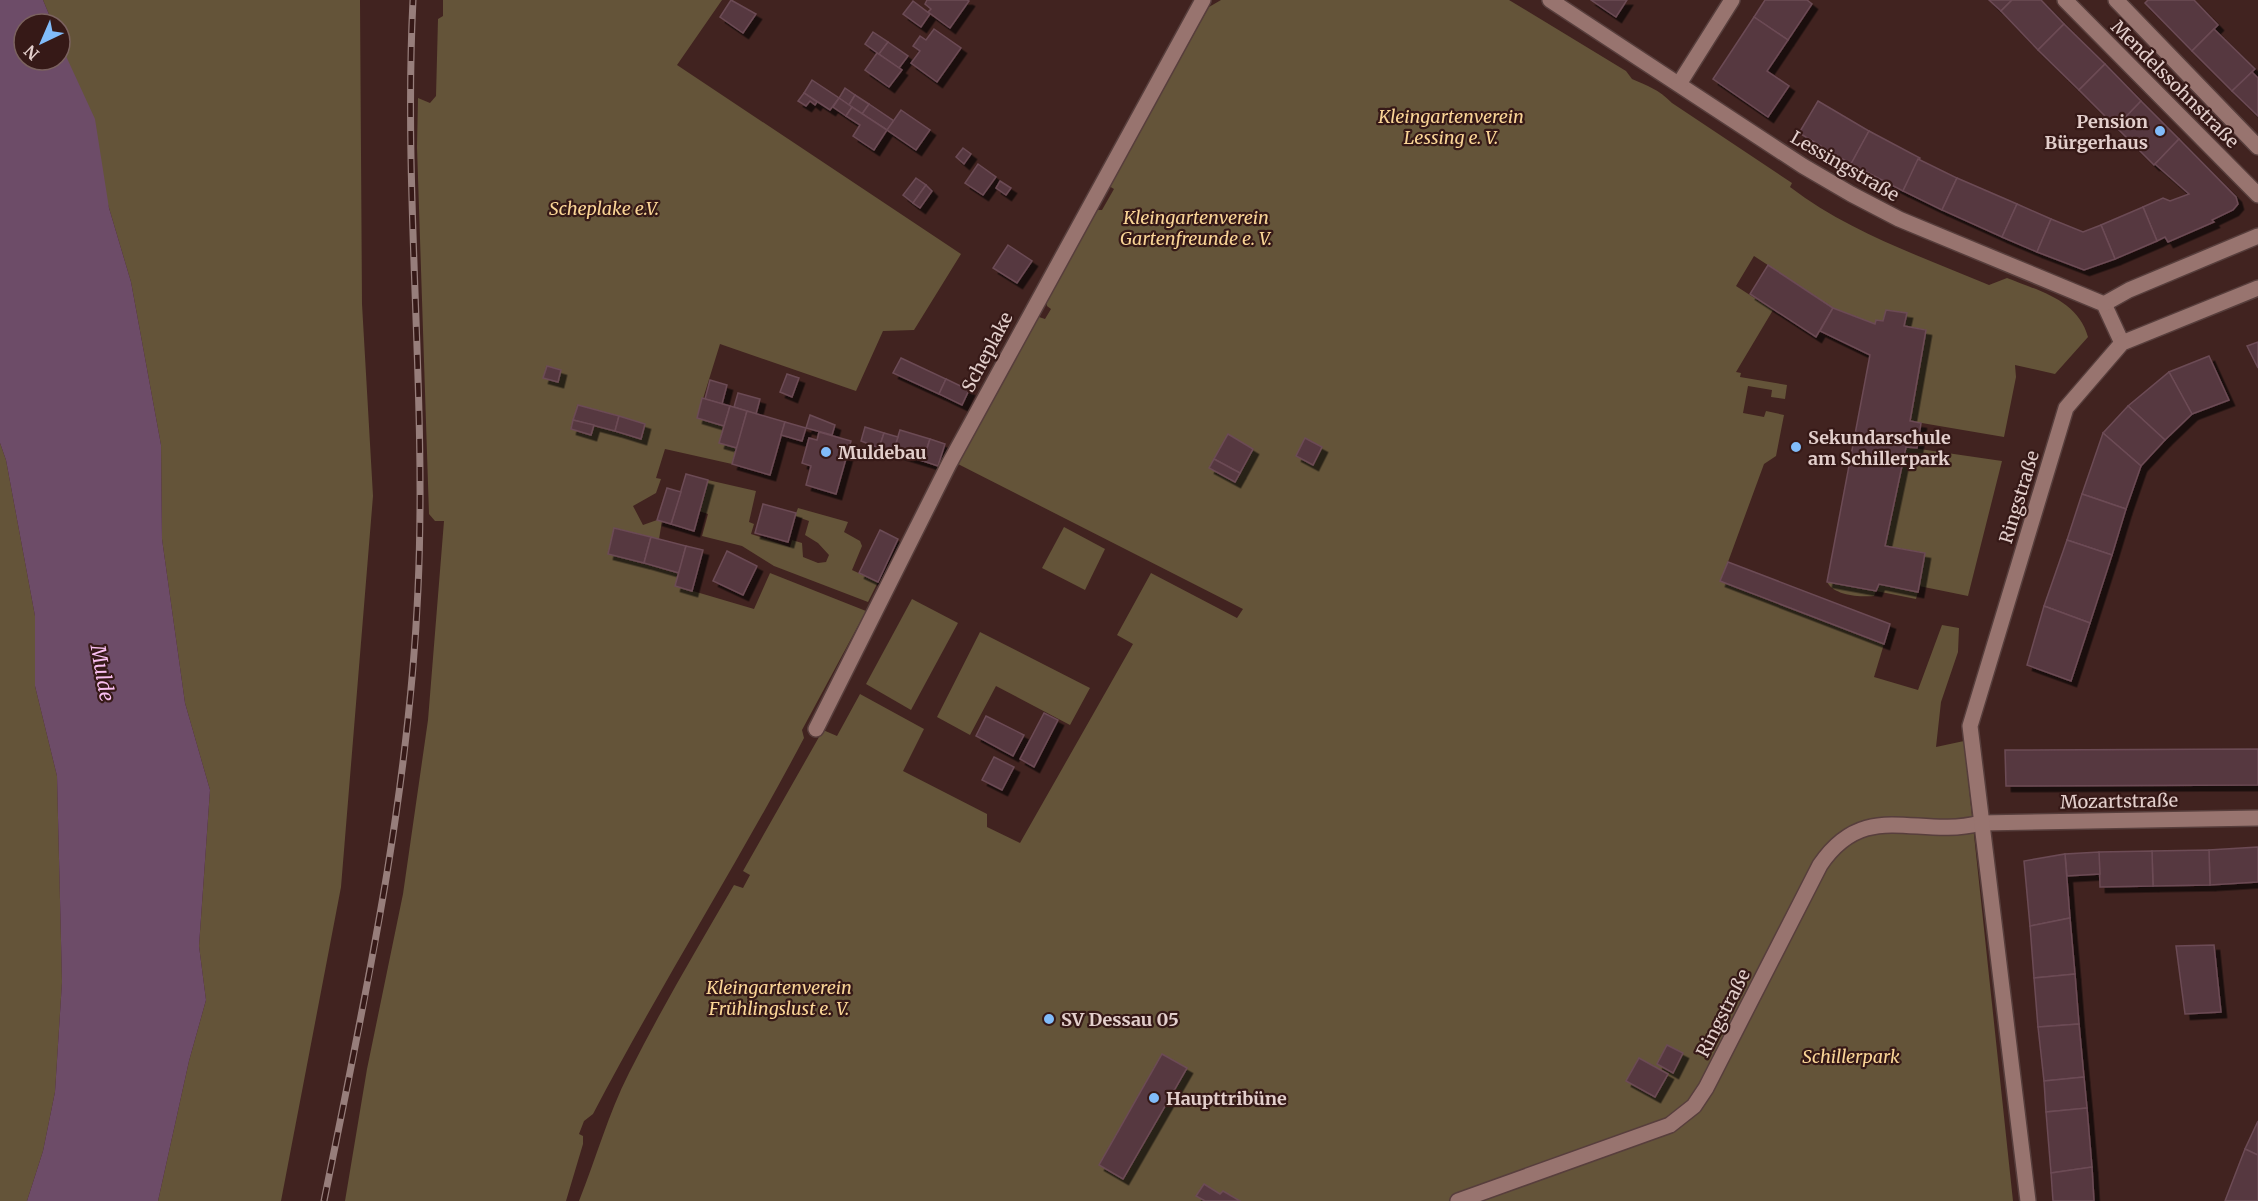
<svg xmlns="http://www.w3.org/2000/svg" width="2258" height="1201" font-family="Merriweather,serif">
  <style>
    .green { fill: #645439 }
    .water { fill: #6d4c68 }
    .building { fill: #573841; stroke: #6c4b55; stroke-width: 1.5; filter: url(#shadow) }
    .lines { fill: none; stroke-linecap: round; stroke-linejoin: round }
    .street-casing { stroke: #573e3c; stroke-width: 18 }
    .street { stroke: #98746f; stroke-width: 15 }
    .rail-casing { stroke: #977e7b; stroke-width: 7 }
    .rail { stroke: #361917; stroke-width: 4.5; stroke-dasharray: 14; stroke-linecap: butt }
    .poi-dot { fill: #81bcfa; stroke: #361917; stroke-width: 2 }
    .labels { text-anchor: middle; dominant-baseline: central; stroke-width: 4.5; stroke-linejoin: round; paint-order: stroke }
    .street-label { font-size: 18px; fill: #e3cfcc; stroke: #361917 }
    .park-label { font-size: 18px; font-style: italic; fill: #fad596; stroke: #361917 }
    .poi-label { font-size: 18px; font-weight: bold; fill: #e3cfcc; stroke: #361917; text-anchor: start }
    .water-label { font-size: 20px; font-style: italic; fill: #f9bff0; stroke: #361917 }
  </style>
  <defs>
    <filter id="shadow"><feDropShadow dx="5.5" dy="5.5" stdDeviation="0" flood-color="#0009"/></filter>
  </defs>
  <rect width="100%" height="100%" fill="#412320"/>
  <!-- green -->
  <g class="green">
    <polygon points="43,0 360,0 362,304 373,496 341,887 281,1201 158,1201 189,1061 206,1000 199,946 210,790 185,703 162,539 161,445 131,282 60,43 60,24 53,24"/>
    <path d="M 443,0 L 722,0 L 677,65 L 961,254 L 914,330 L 883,331 L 856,391 L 720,344 L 697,418 L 724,426 L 737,448 L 732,464 L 665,449 L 656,478 L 661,479 L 656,493 L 633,506 L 643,525 L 657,520 L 662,521 L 659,539 L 614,528 L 608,554 L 679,573 L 676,586 L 754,609 L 770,573 L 866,611 L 802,730 L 804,738 C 737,865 660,986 593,1114 L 584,1121 L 579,1134 L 583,1136 L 583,1144 L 566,1201 L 345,1201 L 367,1069 L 403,894 L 428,720 L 444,521 L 435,521 L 429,514 L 417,147 L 418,98 L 430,103 L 436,96 L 438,19 L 443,16 Z"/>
    <path d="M 1221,0 L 1509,0 L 1626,71 L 1632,79 C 1648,86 1658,89 1672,103 L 1792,183 L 1790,187 C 1849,232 1920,256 1989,285 L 2007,278 C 2039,291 2078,300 2088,337 L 2055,374 L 2015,365 L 2016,377 L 2004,437 L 1910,421 L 1926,330 L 1904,326 L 1906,313 L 1886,310 L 1883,321 L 1877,320 L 1875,324 L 1833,308 L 1754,256 L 1736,286 L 1773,310 L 1736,372 L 1741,373 L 1740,377 L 1787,385 L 1785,399 L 1771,397 L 1772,390 L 1748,386 L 1743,413 L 1764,417 L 1766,411 L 1784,415 L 1776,456 L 1764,464 L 1721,581 L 1884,644 L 1874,677 L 1918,690 L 1942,625 L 1959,628 L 1958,652 L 1941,702 L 1936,747 L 1964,741 L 2013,1201 L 579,1201 C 596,1159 608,1114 629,1073 C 661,1009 698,947 734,885 L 743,888 L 750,875 L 743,871 L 823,730 L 837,736 L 860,694 L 924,729 L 903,771 L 987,814 L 987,827 L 1020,843 L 1133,644 L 1117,635 L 1151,573 L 1237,618 L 1243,609 L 956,463 L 1036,316 L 1045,319 L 1051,309 L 1047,306 L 1046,300 L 1096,210 L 1102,210 L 1114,189 L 1109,186 L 1209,7 Z"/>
    <polygon points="0,443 6,460 35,616 35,686 57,776 62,982 55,1092 43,1151 27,1201 0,1201"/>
    <polygon points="1906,447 2002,461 1968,596 1919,586 1925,553 1885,546"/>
    <polygon points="708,480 756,491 749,522 754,524 751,534 790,547 792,540 802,543 803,557 818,563 826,562 829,555 818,543 805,535 809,521 795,516 798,508 848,522 844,532 860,541 862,546 852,570 878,582 868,602 774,566 742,546 702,536 708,514 699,511"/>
    <polygon points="1064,527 1105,549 1085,590 1042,568"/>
    <path d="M 1827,582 L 1876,591 L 1879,584 L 1918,592 L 1916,599 L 1876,591 L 1874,596 C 1859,597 1835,596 1827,582 Z"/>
    <polygon points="912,599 958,623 911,710 866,684"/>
    <polygon points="980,632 1090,688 1070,725 996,686 970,735 937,717"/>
  </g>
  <!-- water -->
  <polygon class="water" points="0,0 43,0 53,24 24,24 24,60 60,60 60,43 95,119 109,208 131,282 161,445 162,539 185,703 210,790 199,946 206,1000 189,1061 158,1201 27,1201 43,1151 55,1092 62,982 57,776 35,686 35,616 6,460 0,443"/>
  <!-- building -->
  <g class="building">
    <polygon points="731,0 756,14 743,33 720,17"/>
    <polygon points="927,0 967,0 969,1 950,28 928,12 931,9 925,4"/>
    <polygon points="1591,0 1627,0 1616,17"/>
    <polygon points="1765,0 1807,0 1812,4 1788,40 1754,17"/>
    <polygon points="1989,0 2012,0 2001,11"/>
    <polygon points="2012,0 2041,0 2064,24 2038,50 2001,11"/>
    <polygon points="2148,0 2194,0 2218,25 2192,51 2145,3"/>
    <polygon points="913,1 930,14 921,27 903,14"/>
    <polygon points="1754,17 1788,40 1767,71 1789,86 1768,117 1713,79"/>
    <polygon points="2064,24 2105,64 2079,90 2038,50"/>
    <polygon points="934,29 961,48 937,82 911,63 920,51 913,46 920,36 926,40"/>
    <polygon points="2214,29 2255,69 2232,91 2192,51"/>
    <polygon points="873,32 888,42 879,54 865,44"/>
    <polygon points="888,42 908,56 899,68 879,54"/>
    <polygon points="877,53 902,70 889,87 865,70"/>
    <polygon points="2105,64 2141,101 2116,127 2079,90"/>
    <polygon points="2252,72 2258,78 2258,116 2232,91"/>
    <polygon points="812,80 839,98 830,110 804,93"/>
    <polygon points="845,88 855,95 849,105 839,98"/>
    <polygon points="804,93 817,102 815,105 810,101 806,106 798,101"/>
    <polygon points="855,95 869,104 862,114 849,105"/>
    <polygon points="839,98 852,107 846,116 833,107"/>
    <polygon points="1818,101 1869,131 1851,164 1799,133"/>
    <polygon points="2141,101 2179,139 2154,165 2116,127"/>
    <polygon points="869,104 894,121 887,130 862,114"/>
    <polygon points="852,107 887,130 874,150 853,136 860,125 846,116"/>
    <polygon points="901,110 930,130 916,150 887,130"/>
    <polygon points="1869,131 1920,158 1903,191 1851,164"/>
    <polygon points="2179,139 2236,197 2238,204 2233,210 2212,220 2214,222 2168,242 2165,237 2157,241 2143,207 2163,198 2170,201 2189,194 2155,164"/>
    <polygon points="963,148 971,154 964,164 956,157"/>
    <polygon points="1918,159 1957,178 1942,210 1903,191"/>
    <polygon points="978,164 996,177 983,195 965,183"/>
    <polygon points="916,178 926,185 913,203 903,195"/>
    <polygon points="1957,178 2017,204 2002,237 1942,210"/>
    <polygon points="1000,181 1011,188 1006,195 996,188"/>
    <polygon points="926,185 932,191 920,208 913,203"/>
    <polygon points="2017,204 2051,219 2037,252 2002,237"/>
    <polygon points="2143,207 2157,241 2115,259 2101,225"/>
    <polygon points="2051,219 2083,232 2101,225 2115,259 2084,270 2037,252"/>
    <polygon points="1008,245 1032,261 1017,283 993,268"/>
    <polygon points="1768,265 1833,308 1816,337 1750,294"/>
    <polygon points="1833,308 1875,324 1876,320 1883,321 1886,310 1907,313 1904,326 1926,330 1910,421 1921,423 1917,448 1906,447 1885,546 1925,553 1918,592 1879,584 1876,591 1827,582 1870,355 1820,331"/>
    <polygon points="2258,342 2258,368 2247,346"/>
    <polygon points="2209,356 2229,400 2192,414 2169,372"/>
    <polygon points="901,358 946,379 939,394 893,373"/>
    <polygon points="547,366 561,370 558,382 543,378"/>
    <polygon points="2169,372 2192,414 2165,440 2128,406"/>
    <polygon points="787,374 799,378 792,397 780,392"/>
    <polygon points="946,379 969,390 962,405 939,394"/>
    <polygon points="710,380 727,385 722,404 705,399"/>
    <polygon points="738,393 760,399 756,414 734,407"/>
    <polygon points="702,398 730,406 724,426 697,418"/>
    <polygon points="578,405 619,416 615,431 573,420"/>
    <polygon points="730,406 747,411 737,448 719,443"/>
    <polygon points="2128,406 2165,440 2141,466 2103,433"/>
    <polygon points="747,411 785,422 770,475 732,464"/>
    <polygon points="810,415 835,425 832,435 806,428"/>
    <polygon points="619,416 645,424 641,439 615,431"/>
    <polygon points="573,420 594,425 591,435 571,429"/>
    <polygon points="785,422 806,428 802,441 781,435"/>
    <polygon points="865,427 884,433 879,448 861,441"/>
    <polygon points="900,430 930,439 923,461 893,452"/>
    <polygon points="819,432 851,441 836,494 806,485 811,466 802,463 809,438 817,440"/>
    <polygon points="884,433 898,437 893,452 879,448"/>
    <polygon points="2103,433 2141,466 2126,509 2082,494"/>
    <polygon points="1228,434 1253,449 1240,473 1214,459"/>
    <polygon points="1305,438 1322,447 1313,465 1296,456"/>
    <polygon points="930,439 945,444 938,466 923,461"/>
    <polygon points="1214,459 1240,473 1235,482 1209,468"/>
    <polygon points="686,474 708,480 694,531 671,524"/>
    <polygon points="667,488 681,492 671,524 657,520"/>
    <polygon points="2082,494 2126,509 2112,555 2067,540"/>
    <polygon points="763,504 796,513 788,542 755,533"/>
    <polygon points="614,528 651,537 644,563 608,554"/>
    <polygon points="880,530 898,539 878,582 859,573"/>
    <polygon points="651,537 686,546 679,573 644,563"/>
    <polygon points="2067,540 2112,555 2090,623 2044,606"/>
    <polygon points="686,546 703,550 692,591 675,586"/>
    <polygon points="727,551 757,566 743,595 713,581"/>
    <polygon points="1728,562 1890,624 1884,644 1720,581"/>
    <polygon points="2044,606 2090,623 2071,681 2027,665"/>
    <polygon points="1044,713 1058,720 1034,767 1020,759"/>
    <polygon points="986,716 1024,735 1013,756 976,736"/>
    <polygon points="2258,749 2258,785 2006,786 2005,750"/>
    <polygon points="994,757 1014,767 1002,790 982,780"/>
    <polygon points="2258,847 2258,882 2210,885 2209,850"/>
    <polygon points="2209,850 2210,885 2153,886 2152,851"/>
    <polygon points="2152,851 2153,886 2100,887 2099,852"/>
    <polygon points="2099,852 2100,874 2067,876 2065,854"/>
    <polygon points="2065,854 2070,918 2030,926 2024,861"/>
    <polygon points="2070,918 2075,974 2034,978 2030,926"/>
    <polygon points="2214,945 2221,1012 2185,1014 2176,946"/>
    <polygon points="2075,974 2079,1024 2038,1027 2034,978"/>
    <polygon points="2079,1024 2084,1077 2044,1081 2038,1027"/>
    <polygon points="1667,1045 1683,1053 1673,1073 1657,1064"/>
    <polygon points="1162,1054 1187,1068 1123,1179 1099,1165"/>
    <polygon points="1639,1058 1668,1074 1655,1097 1626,1081"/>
    <polygon points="2084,1077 2087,1108 2046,1112 2044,1081"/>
    <polygon points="2087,1108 2092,1167 2051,1173 2046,1112"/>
    <polygon points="2258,1121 2258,1155 2245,1149"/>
    <polygon points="2245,1149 2258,1155 2258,1201 2225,1201"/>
    <polygon points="2092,1167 2094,1201 2053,1201 2051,1173"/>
    <polygon points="1204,1184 1220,1194 1223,1191 1240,1201 1205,1201 1196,1196"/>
  </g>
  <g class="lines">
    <defs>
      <g id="street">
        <polyline points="1550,0 1803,166 1851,194 1899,219 2104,304 2122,343"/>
        <polyline points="2065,0 2258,195"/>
        <polyline points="2116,0 2258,147"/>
        <polyline points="1679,84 1732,0"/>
        <polyline points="2104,304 2129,290 2258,236"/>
        <polyline points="816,729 949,464 1203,0"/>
        <path d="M 1458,1201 L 1670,1125 L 1694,1106 L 1706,1088 L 1820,865 C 1866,797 1918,840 1980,823 L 2258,818"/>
        <polyline points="2028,1201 1970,726 2066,408 2122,343 2258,288"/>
      </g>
    </defs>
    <!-- street casing -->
    <use href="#street" class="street-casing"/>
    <!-- street -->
    <use href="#street" class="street"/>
    <defs>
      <path id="rail" d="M 324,1201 C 365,998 409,797 418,589 C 427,393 403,196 413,0"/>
    </defs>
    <!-- rail casing -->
    <use href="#rail" class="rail-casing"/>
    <!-- rail -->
    <use href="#rail" class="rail"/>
  </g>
  <!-- markers -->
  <g class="poi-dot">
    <circle cx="2160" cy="131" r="6"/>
    <circle cx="1796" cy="447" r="6"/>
    <circle cx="826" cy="452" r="6"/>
    <circle cx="1049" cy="1019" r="6"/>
    <circle cx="1154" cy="1098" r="6"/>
  </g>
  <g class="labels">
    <!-- street labels -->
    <g class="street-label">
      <text transform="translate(2175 84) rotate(45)">Mendelssohnstraße</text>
      <text transform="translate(1845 166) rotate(30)">Lessingstraße</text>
      <text transform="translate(987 352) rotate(-62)">Scheplake</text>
      <text transform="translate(2019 497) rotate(-73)">Ringstraße</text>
      <text transform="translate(2119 801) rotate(-1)">Mozartstraße</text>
      <text transform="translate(1723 1013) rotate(-63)">Ringstraße</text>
    </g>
    <!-- park labels -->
    <g class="park-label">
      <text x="1451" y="116">Kleingartenverein<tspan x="1451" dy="21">Lessing e. V.</tspan></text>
      <text x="604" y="208">Scheplake e.V.</text>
      <text x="1196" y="217">Kleingartenverein<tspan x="1196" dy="21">Gartenfreunde e. V.</tspan></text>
      <text x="779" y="987">Kleingartenverein<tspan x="779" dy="21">Frühlingslust e. V.</tspan></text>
      <text x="1851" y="1056">Schillerpark</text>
    </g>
    <!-- poi labels -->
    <g class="poi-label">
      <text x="2148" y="121" text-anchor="end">Pension<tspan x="2148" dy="21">Bürgerhaus</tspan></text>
      <text x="1808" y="437">Sekundarschule<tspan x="1808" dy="21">am Schillerpark</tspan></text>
      <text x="838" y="452">Muldebau</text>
      <text x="1061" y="1019">SV Dessau 05</text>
      <text x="1166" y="1098">Haupttribüne</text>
    </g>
    <!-- water labels -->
    <g class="water-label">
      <text transform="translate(103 673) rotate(80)">Mulde</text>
    </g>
  </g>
  <!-- north arrow -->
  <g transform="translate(42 42) rotate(224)"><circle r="28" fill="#361917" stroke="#7b625f" stroke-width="1.5"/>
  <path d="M0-4.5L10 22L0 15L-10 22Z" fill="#81bcfa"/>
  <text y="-9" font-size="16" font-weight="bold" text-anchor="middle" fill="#e3cfcc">N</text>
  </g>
</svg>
